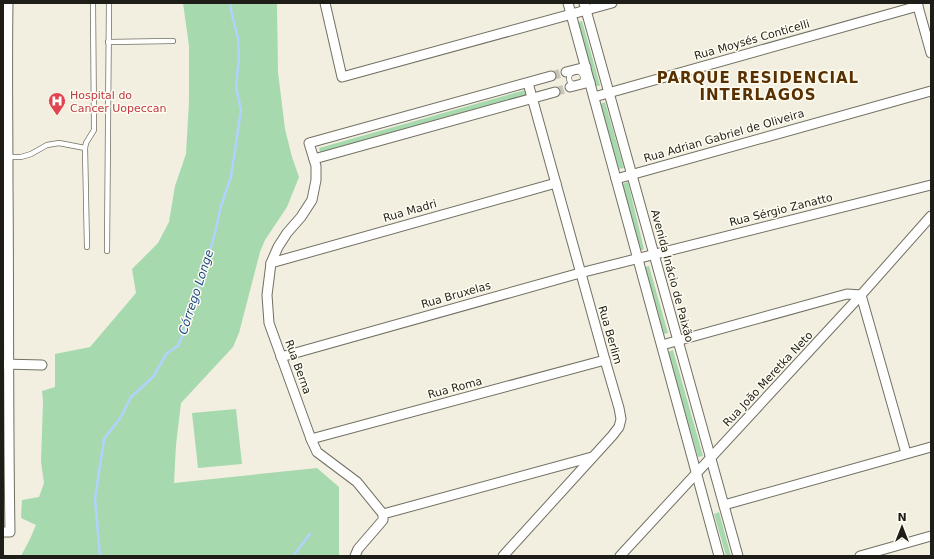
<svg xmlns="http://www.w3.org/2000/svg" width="934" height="559" font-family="'DejaVu Sans',sans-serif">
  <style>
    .green { fill: #a7d9ae }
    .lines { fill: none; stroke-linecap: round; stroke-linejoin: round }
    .stream { stroke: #b1d2fc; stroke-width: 2.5 }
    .minor-tunnel { stroke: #c8c5b9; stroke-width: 9; stroke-dasharray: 9 4.5; stroke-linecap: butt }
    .service-casing { stroke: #727063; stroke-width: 6 }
    .minor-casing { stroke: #727063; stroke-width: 11 }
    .service { stroke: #fff; stroke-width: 4.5 }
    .minor { stroke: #fff; stroke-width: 9 }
    .labels { text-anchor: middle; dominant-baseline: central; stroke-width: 3; stroke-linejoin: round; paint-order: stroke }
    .street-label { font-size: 11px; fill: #1e1d18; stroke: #fffdf1 }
    .health-label { font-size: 11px; fill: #be3a42; stroke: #fffdf1; text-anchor: start }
    .water-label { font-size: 12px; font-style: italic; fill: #194c8a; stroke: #fffdf1 }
    .district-label { font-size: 15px; font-weight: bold; letter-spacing: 1px; fill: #583001; stroke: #fffdf1 }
  </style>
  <rect width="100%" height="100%" fill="#f2efe1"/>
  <!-- green -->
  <g class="green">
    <polygon points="183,3 277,3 278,72 285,129 292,157 299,177 287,207 265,240 260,252 239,333 233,347 181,403 176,445 174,483 317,468 339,487 339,556 21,556 30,539 36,525 21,518 22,500 39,497 44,483 41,462 43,401 42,391 55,387 55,354 90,347 136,293 132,269 158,243 169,222 175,186 186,154 189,101 189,46"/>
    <polygon points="582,21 600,85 599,86 595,86 578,22"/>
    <polygon points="525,90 526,95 320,152 319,148"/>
    <polygon points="605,102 624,168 619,169 600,104"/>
    <polygon points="628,182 644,249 640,251 622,184"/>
    <polygon points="649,266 668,333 664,334 645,267"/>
    <polygon points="673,350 703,456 698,457 668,352"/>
    <polygon points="236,409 242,464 198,468 192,413"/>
    <polygon points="719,512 731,556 726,556 714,514"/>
  </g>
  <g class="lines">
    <!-- stream -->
    <g class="stream">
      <polyline points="100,556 95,499 104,439 121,417 131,397 153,377 167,353 178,346 191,314 215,233 221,206 231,177 241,110 236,87 239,57 238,38 232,15 230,3"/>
      <polyline points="293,556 310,534"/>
    </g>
    <!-- minor-tunnel -->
    <g class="minor-tunnel">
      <polyline points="551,76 566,72"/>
      <polyline points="555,92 570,87"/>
    </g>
    <defs>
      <g id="service">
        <polyline points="108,42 173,41"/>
        <circle cx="576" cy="78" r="7"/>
        <polyline points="8,157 21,157 31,154 47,145 59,143 85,148"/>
        <polyline points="87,247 85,148 86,143 94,130 93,3"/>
        <polyline points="107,251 109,3"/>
      </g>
      <g id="minor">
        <polyline points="325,3 342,77 612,3"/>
        <polyline points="568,3 719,556"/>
        <polyline points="584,3 738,556"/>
        <polyline points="917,3 931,53"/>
        <polyline points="566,72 586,67"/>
        <polyline points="570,87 590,82"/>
        <polyline points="594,97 918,6"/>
        <polyline points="314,159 555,92"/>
        <polyline points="616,179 931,91"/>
        <polyline points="271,263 556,183"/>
        <polyline points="662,345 847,294 861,295 906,453"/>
        <polyline points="281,357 580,273 931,185"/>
        <polyline points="3,364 42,365"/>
        <polyline points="311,439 605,360"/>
        <polyline points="724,505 931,447"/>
        <polyline points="383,514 592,457"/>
        <path d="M 3,532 L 10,532 C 8,416 9,300 8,184 C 8,124 7,64 8,3"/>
        <polyline points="355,556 358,549 383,520 383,514 357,482 317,452 311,439 269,323 267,295 271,263 278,247 287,233 301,217 312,200 316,180 316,166 309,143 551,76"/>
        <polyline points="503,556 612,436 619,427 621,419 619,408 605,360 528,83"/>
        <polyline points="620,556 861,295 931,216"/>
        <polyline points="860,556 931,536"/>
      </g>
    </defs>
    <!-- service casing -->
    <use href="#service" class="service-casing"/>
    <!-- minor casing -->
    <use href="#minor" class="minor-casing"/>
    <!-- service -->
    <use href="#service" class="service"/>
    <!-- minor -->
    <use href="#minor" class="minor"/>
  </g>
  <!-- icons -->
  <defs>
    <symbol id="hospital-pin" viewBox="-11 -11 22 30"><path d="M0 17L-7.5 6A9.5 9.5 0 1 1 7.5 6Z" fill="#e0444e" stroke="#fffdf1"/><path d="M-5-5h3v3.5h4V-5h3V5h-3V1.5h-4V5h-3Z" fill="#fff"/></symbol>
  </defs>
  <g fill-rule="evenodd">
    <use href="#hospital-pin" x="47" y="91" width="20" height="27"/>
  </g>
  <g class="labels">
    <!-- street labels -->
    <g class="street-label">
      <text transform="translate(752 40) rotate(-16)">Rua Moysés Conticelli</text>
      <text transform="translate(724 136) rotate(-16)">Rua Adrian Gabriel de Oliveira</text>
      <text transform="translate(781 210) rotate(-14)">Rua Sérgio Zanatto</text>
      <text transform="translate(410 211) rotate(-16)">Rua Madri</text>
      <text transform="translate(672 276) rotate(75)">Avenida Inácio de Paixão</text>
      <text transform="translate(456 295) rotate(-16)">Rua Bruxelas</text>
      <text transform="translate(610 335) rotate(74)">Rua Berlim</text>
      <text transform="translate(298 367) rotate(70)">Rua Berna</text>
      <text transform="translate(768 379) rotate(-47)">Rua João Meretka Neto</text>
      <text transform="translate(455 388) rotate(-15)">Rua Roma</text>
    </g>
    <!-- health labels -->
    <g class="health-label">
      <text x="70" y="95">Hospital do<tspan x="70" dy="13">Cancer Uopeccan</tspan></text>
    </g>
    <!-- water labels -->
    <g class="water-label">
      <text transform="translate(196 292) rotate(-72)">Córrego Longe</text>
    </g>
    <!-- district labels -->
    <g class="district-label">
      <text x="758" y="78">PARQUE RESIDENCIAL<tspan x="758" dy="17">INTERLAGOS</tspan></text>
    </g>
  </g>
  <!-- border -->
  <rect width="934" height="559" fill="none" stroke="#1e1d18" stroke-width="8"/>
  <!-- north arrow -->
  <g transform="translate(902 527)" stroke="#fffdf1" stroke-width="3" paint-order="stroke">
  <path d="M0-3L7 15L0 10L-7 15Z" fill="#1e1d18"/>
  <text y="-6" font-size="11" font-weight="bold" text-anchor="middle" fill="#1e1d18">N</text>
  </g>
</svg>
